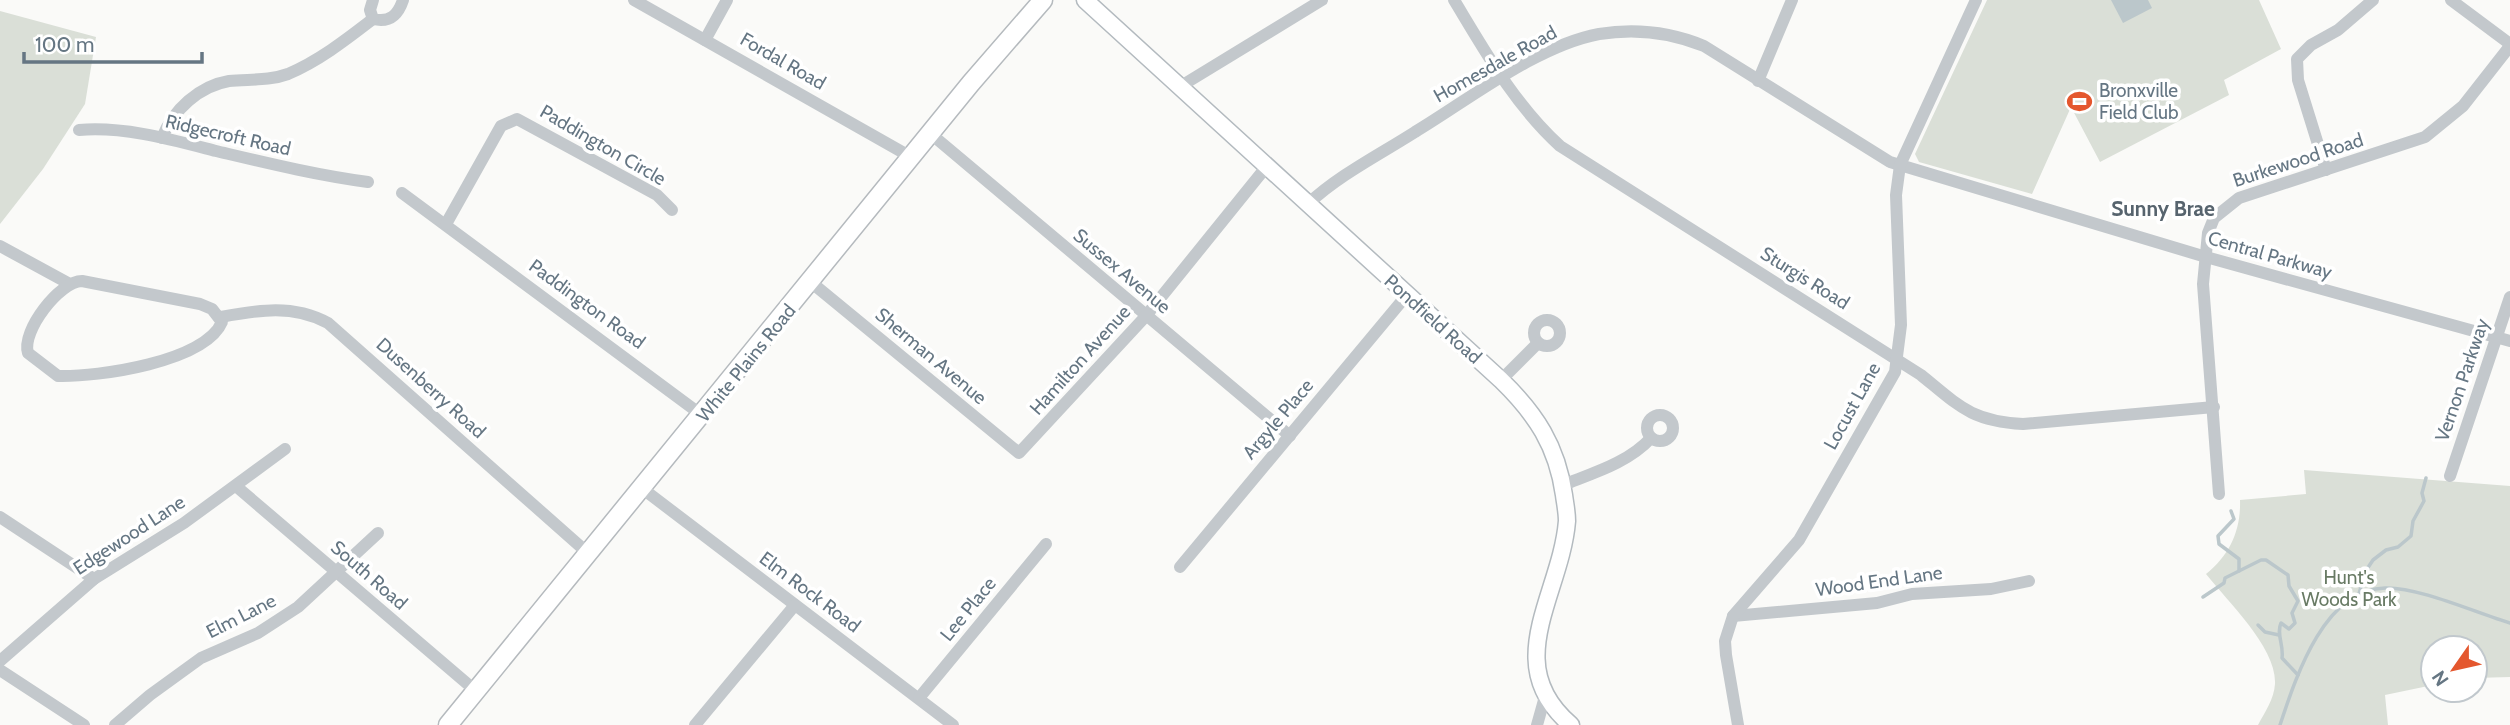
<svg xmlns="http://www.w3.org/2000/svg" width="2510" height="725" font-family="Cabin,sans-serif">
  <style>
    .green { fill: #dadfd7 }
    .water { fill: #bbc7cb }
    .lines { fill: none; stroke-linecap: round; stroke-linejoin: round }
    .stream { stroke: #bbc7cb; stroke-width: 3.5 }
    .secondary-casing { stroke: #b3babf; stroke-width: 19 }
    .primary-casing { stroke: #b5babe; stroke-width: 21 }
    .street { stroke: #c3c8cc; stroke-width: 12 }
    .secondary { stroke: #fff; stroke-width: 16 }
    .primary { stroke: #fff; stroke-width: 18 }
    .labels { text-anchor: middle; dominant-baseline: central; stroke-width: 7; stroke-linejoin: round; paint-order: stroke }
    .street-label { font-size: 19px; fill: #657683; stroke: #fff }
    .poi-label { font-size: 19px; fill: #657683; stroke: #fff; text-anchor: start }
    .park-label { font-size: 19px; fill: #687a64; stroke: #fff }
    .neighbourhood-label { font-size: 21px; font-weight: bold; fill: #57646e; stroke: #fff }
  </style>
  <rect width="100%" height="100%" fill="#fafaf8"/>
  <!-- green -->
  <g class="green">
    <polygon points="1987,0 2259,0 2281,49 2224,80 2229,95 2100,162 2071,107 2032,194 1919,162 1915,154"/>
    <polygon points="0,11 96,37 85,104 43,169 0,224"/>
    <path d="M 2304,470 L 2510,486 L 2510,677 L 2475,678 L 2475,648 L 2433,648 L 2433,685 L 2385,695 L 2388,725 L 2258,725 C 2265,712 2274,699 2275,684 C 2277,648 2228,602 2206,574 C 2230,555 2241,530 2240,500 L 2306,494 Z"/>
  </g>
  <!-- water -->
  <polygon class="water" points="2111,0 2148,0 2152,8 2123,23"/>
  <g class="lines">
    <!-- stream -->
    <g class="stream">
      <polyline points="2231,511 2234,519 2218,536 2219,544 2239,559 2239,571"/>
      <polyline points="2359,594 2365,572 2373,560 2386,550 2398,547 2411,536 2413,521 2424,501 2422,493 2426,478"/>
      <path d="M 2203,597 L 2224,583 L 2225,578 L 2261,560 L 2266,560 L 2288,575 L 2289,586 L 2298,601 L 2292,613 L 2295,623 L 2289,629 L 2281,623 C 2276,634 2284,645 2282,658 L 2298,675"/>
      <polyline points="2258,625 2265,632 2279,635"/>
      <path d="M 2280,725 C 2296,677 2324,589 2385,588 C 2419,587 2476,613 2510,623"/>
    </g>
    <defs>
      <path id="secondary" d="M 1085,0 L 1501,380 C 1536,414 1557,446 1564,495 C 1565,503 1567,512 1567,521 C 1561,595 1499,664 1571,725"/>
      <polyline id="primary" points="448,725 971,83 1043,0"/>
    </defs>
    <!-- secondary casing -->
    <use href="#secondary" class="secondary-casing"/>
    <!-- primary casing -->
    <use href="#primary" class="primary-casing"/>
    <!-- street -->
    <g class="street">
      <path d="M 373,0 L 370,10 L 373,19 C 390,23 398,15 403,0"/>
      <polyline points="634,0 911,157"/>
      <path d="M 1454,0 C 1486,53 1515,105 1560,146 L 1921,375 C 1959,406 1971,421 2023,424 L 2214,407"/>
      <polyline points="2451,0 2510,44"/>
      <polyline points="705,40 727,0"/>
      <polyline points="1758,81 1792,0"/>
      <polyline points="1181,86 1322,0"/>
      <path d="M 79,130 C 124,126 173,140 216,151 C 267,163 316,175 368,182"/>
      <polyline points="931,134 1290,436"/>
      <path d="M 162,138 C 173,110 199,86 229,81 C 249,79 269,81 288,74 C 319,61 347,39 373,19"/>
      <polyline points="2326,170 2298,80 2297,59 2311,45 2338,30 2373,0"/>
      <polyline points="402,193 703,416"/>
      <path d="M 1308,204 C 1339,175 1379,155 1415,132 C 1470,99 1536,46 1599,34 C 1636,28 1670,32 1704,46 L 1890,162 L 2206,257 L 2510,341"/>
      <polyline points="446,224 501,126 517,119 657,195 672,210"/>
      <polyline points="0,246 68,283"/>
      <path d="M 82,281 L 200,304 L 212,309 L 222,322 C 205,362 98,377 58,376 L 28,353 C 21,331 60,281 82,281 Z"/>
      <polyline points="812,283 1019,453 1145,317 1267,166"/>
      <path d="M 221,317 C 259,310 293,304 328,323 L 590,555"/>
      <circle cx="1547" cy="333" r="13"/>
      <polyline points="1501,380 1538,343"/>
      <circle cx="1660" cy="428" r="13"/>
      <polyline points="2450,476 2510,297"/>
      <path d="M 1563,485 C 1593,473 1628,463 1651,438"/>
      <polyline points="237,487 477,692"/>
      <polyline points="643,489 953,725"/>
      <polyline points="2219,494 2203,284 2208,233 2214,218 2239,198 2425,137 2463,106 2510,46"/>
      <polyline points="0,517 94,579"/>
      <polyline points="1180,567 1406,296"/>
      <polyline points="1733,616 1877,603 1912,594 1991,589 2029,581"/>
      <polyline points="0,661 94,579 184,523 285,449"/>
      <polyline points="0,670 84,725"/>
      <polyline points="919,698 1046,544"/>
      <polyline points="115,725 150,695 201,658 258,633 298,607 378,533"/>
      <polyline points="695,725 795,605"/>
      <polyline points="1537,725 1546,693"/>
      <polyline points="1738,725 1726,655 1725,641 1733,616 1799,540 1895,372 1901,325 1896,195 1900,165 1976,0"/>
    </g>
    <!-- secondary -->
    <use href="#secondary" class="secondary"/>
    <!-- primary -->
    <use href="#primary" class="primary"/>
  </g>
  <!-- icons -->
  <defs>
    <symbol id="stadium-bare" viewBox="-9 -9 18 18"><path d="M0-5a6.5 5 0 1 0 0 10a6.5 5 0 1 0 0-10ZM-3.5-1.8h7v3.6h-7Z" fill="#e4572e" stroke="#fff" stroke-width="2.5" paint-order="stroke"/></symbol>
  </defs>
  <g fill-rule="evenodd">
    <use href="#stadium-bare" x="2062" y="84" width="35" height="35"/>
  </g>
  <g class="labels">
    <!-- street labels -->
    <g class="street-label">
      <text transform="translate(783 61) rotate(30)">Fordal Road</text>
      <text transform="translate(1495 64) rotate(-29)">Homesdale Road</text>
      <text transform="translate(228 135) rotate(13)">Ridgecroft Road</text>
      <text transform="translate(603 145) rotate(30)">Paddington Circle</text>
      <text transform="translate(2298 160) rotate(-18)">Burkewood Road</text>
      <text transform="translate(2270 255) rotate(16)">Central Parkway</text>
      <text transform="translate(1122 271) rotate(40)">Sussex Avenue</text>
      <text transform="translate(1805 278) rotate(32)">Sturgis Road</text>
      <text transform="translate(587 304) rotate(36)">Paddington Road</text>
      <text transform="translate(1433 319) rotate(42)">Pondfield Road</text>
      <text transform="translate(931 356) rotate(40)">Sherman Avenue</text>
      <text transform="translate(1080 360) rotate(-48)">Hamilton Avenue</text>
      <text transform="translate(746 363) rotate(-51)">White Plains Road</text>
      <text transform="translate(2462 380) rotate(-71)">Vernon Parkway</text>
      <text transform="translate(431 388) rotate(42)">Dusenberry Road</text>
      <text transform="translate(1852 406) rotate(-61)">Locust Lane</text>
      <text transform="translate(1278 419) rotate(-50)">Argyle Place</text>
      <text transform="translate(129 535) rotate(-33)">Edgewood Lane</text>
      <text transform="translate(369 575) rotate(41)">South Road</text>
      <text transform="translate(1879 581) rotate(-8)">Wood End Lane</text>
      <text transform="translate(810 592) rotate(37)">Elm Rock Road</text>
      <text transform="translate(968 609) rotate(-51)">Lee Place</text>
      <text transform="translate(241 616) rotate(-27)">Elm Lane</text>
    </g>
    <!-- poi labels -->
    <g class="poi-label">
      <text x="2099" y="90">Bronxville<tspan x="2099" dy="22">Field Club</tspan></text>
    </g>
    <!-- park labels -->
    <g class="park-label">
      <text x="2349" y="577">Hunt's<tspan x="2349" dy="22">Woods Park</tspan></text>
    </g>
    <!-- neighbourhood labels -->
    <g class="neighbourhood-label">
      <text x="2163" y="208">Sunny Brae</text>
    </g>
  </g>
  <!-- north arrow -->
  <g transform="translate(2454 669) rotate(236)"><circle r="33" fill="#ffffff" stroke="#c1c8cd" stroke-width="2"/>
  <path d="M0-5L12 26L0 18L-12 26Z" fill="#e4572e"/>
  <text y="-10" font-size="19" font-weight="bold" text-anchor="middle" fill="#657683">N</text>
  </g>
  <!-- scale -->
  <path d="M24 52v10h178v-10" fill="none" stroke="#657683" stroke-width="3.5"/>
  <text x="35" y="52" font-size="21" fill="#657683" stroke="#ffffff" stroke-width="5" paint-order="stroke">100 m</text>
</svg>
